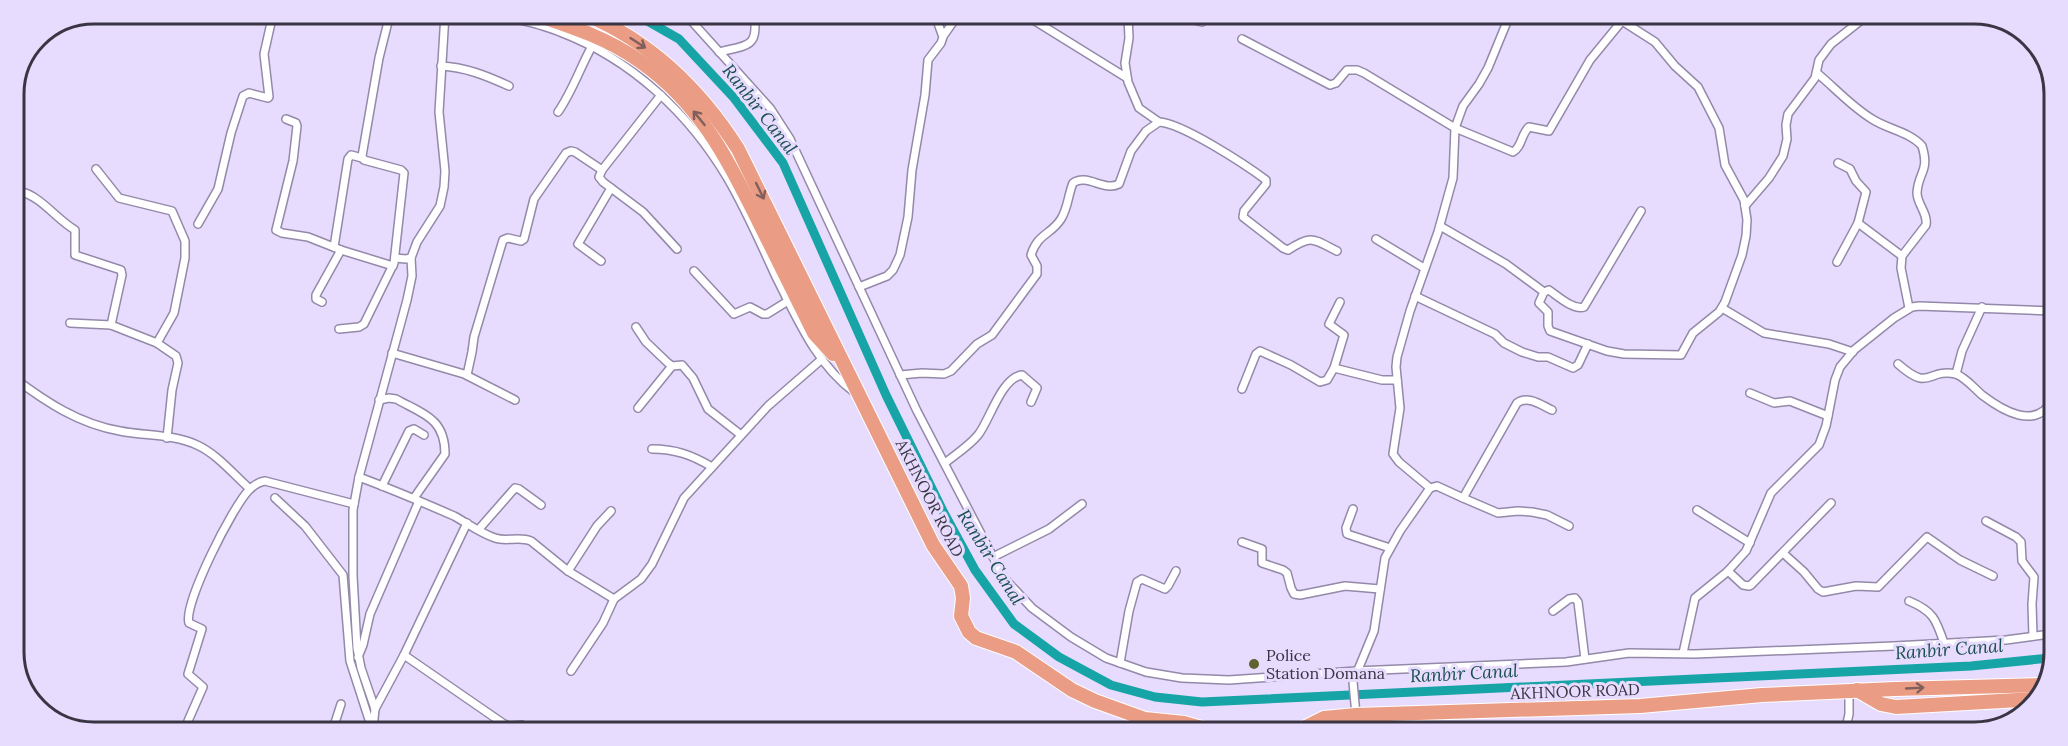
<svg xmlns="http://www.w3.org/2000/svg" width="2068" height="746" font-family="Lora,serif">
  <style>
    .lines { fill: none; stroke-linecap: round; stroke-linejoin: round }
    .canal { stroke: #17a4a6; stroke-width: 9 }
    .street-casing { stroke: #9489a9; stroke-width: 10 }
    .highway-casing { stroke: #fff; stroke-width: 16 }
    .street { stroke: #fff; stroke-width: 7 }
    .highway { stroke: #ea9d84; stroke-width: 14 }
    .oneway { stroke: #805f5d }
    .poi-dot { fill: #606230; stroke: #e7dbfe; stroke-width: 2 }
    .labels { text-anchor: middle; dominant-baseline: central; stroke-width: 6; stroke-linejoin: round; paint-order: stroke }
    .street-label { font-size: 16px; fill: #3a3543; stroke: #e7dbfe }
    .poi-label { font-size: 16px; fill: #3a3543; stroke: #e7dbfe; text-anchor: start }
    .water-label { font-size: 18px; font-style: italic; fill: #1a4f50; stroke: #e7dbfe }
    .rim { fill: none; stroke: #3a3543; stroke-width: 3 }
  </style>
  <rect width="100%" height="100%" fill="#e7dbfe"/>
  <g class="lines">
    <!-- canal -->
    <polyline class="canal" points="637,15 679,39 734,98 783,163 886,395 944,513 975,570 1014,624 1059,657 1111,685 1155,697 1202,702 1971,666 2050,658"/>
    <defs>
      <g id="street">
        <path d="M 494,14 C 516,19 539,23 560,32 C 631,59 689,113 728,179 C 746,210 761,244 776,277 C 797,318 816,364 854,392"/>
        <polyline points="686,15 770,108 790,139 917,411 1004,578 1032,608 1071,637 1106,658 1146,672 1182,678 1229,680 1356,671 1566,662 1629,653 1695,654 1894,646 2006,640 2050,634"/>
        <polyline points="1027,16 1127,78"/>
        <polyline points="1128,16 1129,38 1125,63 1128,82 1139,108 1159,122"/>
        <polyline points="1178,16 1202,22"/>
        <polyline points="944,35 958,15"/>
        <path d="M 1242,39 L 1330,85 L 1336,83 L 1347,70 L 1357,70 L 1364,73 L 1455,128 L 1513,152 C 1522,147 1521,134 1529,127 L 1549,131 L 1590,60 L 1622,21"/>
        <path d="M 719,52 C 747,45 759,48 754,15"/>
        <path d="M 441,66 C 465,67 487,76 509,86"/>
        <path d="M 1817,73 C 1835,88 1852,107 1872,119 C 1887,129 1910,132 1922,146 C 1930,172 1918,172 1917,193 C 1917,204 1928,213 1926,225 L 1902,256 L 1901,268 L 1909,308"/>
        <polyline points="661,95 602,170 599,177 603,182 643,212 677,249"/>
        <path d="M 558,112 C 572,92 580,68 592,46"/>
        <polyline points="286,119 296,123 297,126 293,161 276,230 282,233 308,237 341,250 393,266"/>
        <polyline points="1838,163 1850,169 1856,181 1866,192 1858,223 1902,256"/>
        <polyline points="96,169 119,198 172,211 185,241 185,258 174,313 157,343"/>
        <path d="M 14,196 L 19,191 C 41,196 56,219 75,230 L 75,255 L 121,270 L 122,275 L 111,325"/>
        <polyline points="1745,206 1769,178 1783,156 1787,139 1786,125 1788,114 1815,78 1819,60 1831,44 1864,18"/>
        <polyline points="198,224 218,189 231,133 243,96 249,93 268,98 269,97 264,54 273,14"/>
        <polyline points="1440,226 1506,264 1544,292 1539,303 1548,312 1548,326 1550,331 1607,351 1624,354 1681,355 1693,333 1719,312 1725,302 1742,255 1746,236 1747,220 1744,200 1725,165 1719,128 1698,87 1675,66 1655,42 1616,17"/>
        <polyline points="1376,239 1424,268"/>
        <polyline points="334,247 348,159 351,155 362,158"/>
        <polyline points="395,258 406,259 411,258 417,242 440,206 444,187 445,171 439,112 445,14"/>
        <polyline points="601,261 578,244 611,188"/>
        <polyline points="1837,262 1858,223"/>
        <polyline points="694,271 734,314 750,307 763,314 767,314 788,301"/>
        <polyline points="859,287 887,276 893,270 900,255 908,217 912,170 925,95 928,60 941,43 943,37 935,15"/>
        <path d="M 1544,292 L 1549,290 C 1559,297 1573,310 1584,307 L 1641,211"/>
        <polyline points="1415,296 1495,334 1504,343 1522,352 1538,357 1548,357 1573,368 1578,365 1588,344"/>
        <polyline points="322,302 316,299 316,295 341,250"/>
        <polyline points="1722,308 1764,333 1829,344 1853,352"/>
        <polyline points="70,323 111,325 157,343 176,356 178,363 172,390 167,438"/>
        <polyline points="636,327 646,342 668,363 672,366 682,365 693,378 708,409 741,435"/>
        <polyline points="339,329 359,327 364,324 394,263 404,173 401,170 364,160 362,156 379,58 390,14"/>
        <polyline points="392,353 464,374 515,400"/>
        <path d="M 1898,364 C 1931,393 1926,368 1956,374 C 1966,378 1974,388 1982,395 C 2003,411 2035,430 2052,401"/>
        <polyline points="1334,368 1344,335 1329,324 1340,302"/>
        <polyline points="1956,374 1962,351 1982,307"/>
        <polyline points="467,375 472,352 474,337 503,240 508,238 521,241 524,239 534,199 566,153 571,151 575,152 602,170"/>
        <path d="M 900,375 L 922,373 L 944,374 L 951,371 L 977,344 L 992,335 L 1037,274 L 1037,266 L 1031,255 C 1038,233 1051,235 1061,219 C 1068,208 1068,195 1073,183 C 1087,173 1104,192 1119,184 L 1131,151 L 1146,131 L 1159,122 C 1182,123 1246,165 1266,180 L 1266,184 L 1244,211 L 1243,217 L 1283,248 L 1288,250 C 1312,234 1313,239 1337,251"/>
        <path d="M 14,378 C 46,402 79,424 120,431 C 144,436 174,434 197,445 C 217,454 233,474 250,489"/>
        <polyline points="1242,389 1256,354 1260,351 1291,365 1320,382 1327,380 1334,368 1382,380 1397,380"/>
        <polyline points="1750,393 1774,403 1790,401 1828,416"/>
        <path d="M 379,400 L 389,398 L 396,399 C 423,414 445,418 445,454 L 414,498"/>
        <polyline points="638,408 672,366"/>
        <path d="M 652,449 C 675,449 692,455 712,467"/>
        <path d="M 945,463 C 956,454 969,446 978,435 C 990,420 1001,378 1022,375 L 1037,388 L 1031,402"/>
        <path d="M 359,477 C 391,489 422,502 454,516 C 467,523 480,533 495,538 C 507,542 519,536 531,541 L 568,571 L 614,599"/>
        <polyline points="382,486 409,431 414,429 424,435"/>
        <path d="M 1430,488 L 1437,486 L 1463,498 L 1517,403 C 1528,395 1541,405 1552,410"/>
        <polyline points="275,498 305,526 343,575 350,661 372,729"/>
        <polyline points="1463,498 1498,513 1518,511 1532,512 1547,515 1569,526"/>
        <polyline points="1353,509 1346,528 1347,534 1390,548"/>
        <polyline points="1697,510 1750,543"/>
        <polyline points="1986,521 2016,537 2021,542 2022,561 2034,577 2032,604 2033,636"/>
        <polyline points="479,529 515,488 519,489 541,505"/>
        <polyline points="1242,542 1262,549 1262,563 1283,570 1287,573 1291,588 1294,594 1300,595 1345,586 1380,589"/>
        <polyline points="1783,553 1804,572 1818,589 1823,592 1856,586 1878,587 1927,537 1960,560 1993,576"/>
        <polyline points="993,557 1049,529 1082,504"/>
        <polyline points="568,571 597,526 611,511"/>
        <polyline points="1728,571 1743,585 1749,586 1751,585 1831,503"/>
        <path d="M 1909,601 C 1933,611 1936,619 1944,643"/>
        <polyline points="1553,611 1569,599 1575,598 1578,602 1585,659"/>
        <polyline points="1683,653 1695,598 1727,572 1746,551 1771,493 1819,445 1826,426 1835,380 1840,367 1854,350 1894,318 1912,307 1919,306 2053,311"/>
        <polyline points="404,655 504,724 509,726 522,725"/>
        <polyline points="358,657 363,645 370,614 419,501"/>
        <polyline points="1120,663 1129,611 1137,582 1142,579 1165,589 1168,586 1176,571"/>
        <polyline points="571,671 603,623 614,599 641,579 652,564 684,498 768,406 822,359"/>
        <polyline points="375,709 404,655 467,523"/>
        <polyline points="1356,715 1353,682 1374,631 1385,558 1400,531 1430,488 1399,462 1393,454 1400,408 1396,367 1397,357 1410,311 1438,232 1453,178 1455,128 1463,106 1479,84 1488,68 1509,17"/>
        <polyline points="1365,715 1370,731"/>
        <path d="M 188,721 L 203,687 L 188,674 L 202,629 L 189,623 C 183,604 233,506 249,490 C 254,485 258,482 265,481 L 354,504"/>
        <polyline points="333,729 341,704"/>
        <polyline points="373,729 375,709 361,668 357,648 353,576 353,510 359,477 407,300 412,276 411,258"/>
        <polyline points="1845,732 1849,714 1849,691"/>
      </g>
      <g id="highway">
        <path d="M 537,15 C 573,27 609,39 641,62 C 700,104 725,155 757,218 C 776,256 795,294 814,333 L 833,354"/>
        <path d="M 587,15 C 651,42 701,91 738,149 L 933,545 L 961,586 L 963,598 L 961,616 L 969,632 L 976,638 L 1016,652 L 1072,690 L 1095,701 L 1145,719 L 1184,723 L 1212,731"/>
        <polyline points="1857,690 1881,704 1896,707 2036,699"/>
        <polyline points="1298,731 1324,718 1356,715 1640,706 1762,695 1895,689 2045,685"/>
      </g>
    </defs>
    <!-- street casing -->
    <use href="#street" class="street-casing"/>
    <!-- highway casing -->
    <use href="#highway" class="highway-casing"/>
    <!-- street -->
    <use href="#street" class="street"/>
    <!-- highway -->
    <use href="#highway" class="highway"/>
  </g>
  <!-- one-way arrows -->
  <defs><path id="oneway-shaft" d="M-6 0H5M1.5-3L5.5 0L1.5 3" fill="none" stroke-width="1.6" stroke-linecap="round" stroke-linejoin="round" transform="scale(1.5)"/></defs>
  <g class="oneway">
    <use href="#oneway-shaft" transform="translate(638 43) rotate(33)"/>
    <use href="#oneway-shaft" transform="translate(699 118) rotate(-129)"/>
    <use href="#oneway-shaft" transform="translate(760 191) rotate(64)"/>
    <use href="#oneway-shaft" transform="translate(1915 688) rotate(-3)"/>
  </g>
  <!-- markers -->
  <circle class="poi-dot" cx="1254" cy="664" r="6"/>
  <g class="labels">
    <!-- street labels -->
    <g class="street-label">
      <text transform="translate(930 498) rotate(63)">AKHNOOR ROAD</text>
      <text transform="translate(1575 691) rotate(-2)">AKHNOOR ROAD</text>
    </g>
    <!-- poi labels -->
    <g class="poi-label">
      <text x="1266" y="655">Police<tspan x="1266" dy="18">Station Domana</tspan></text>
    </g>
    <!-- water labels -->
    <g class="water-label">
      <text transform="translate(760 109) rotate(52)">Ranbir Canal</text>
      <text transform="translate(991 557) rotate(58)">Ranbir Canal</text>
      <text transform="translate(1949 649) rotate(-4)">Ranbir Canal</text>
      <text transform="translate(1464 673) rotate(-3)">Ranbir Canal</text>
    </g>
  </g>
  <!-- crop -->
  <path d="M0 0H2068V746H0ZM94 24H1974A70 70 0 0 1 2044 94V652A70 70 0 0 1 1974 722H94A70 70 0 0 1 24 652V94A70 70 0 0 1 94 24Z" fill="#e7dbfe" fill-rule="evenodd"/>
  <path class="rim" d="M94 24H1974A70 70 0 0 1 2044 94V652A70 70 0 0 1 1974 722H94A70 70 0 0 1 24 652V94A70 70 0 0 1 94 24Z"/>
</svg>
